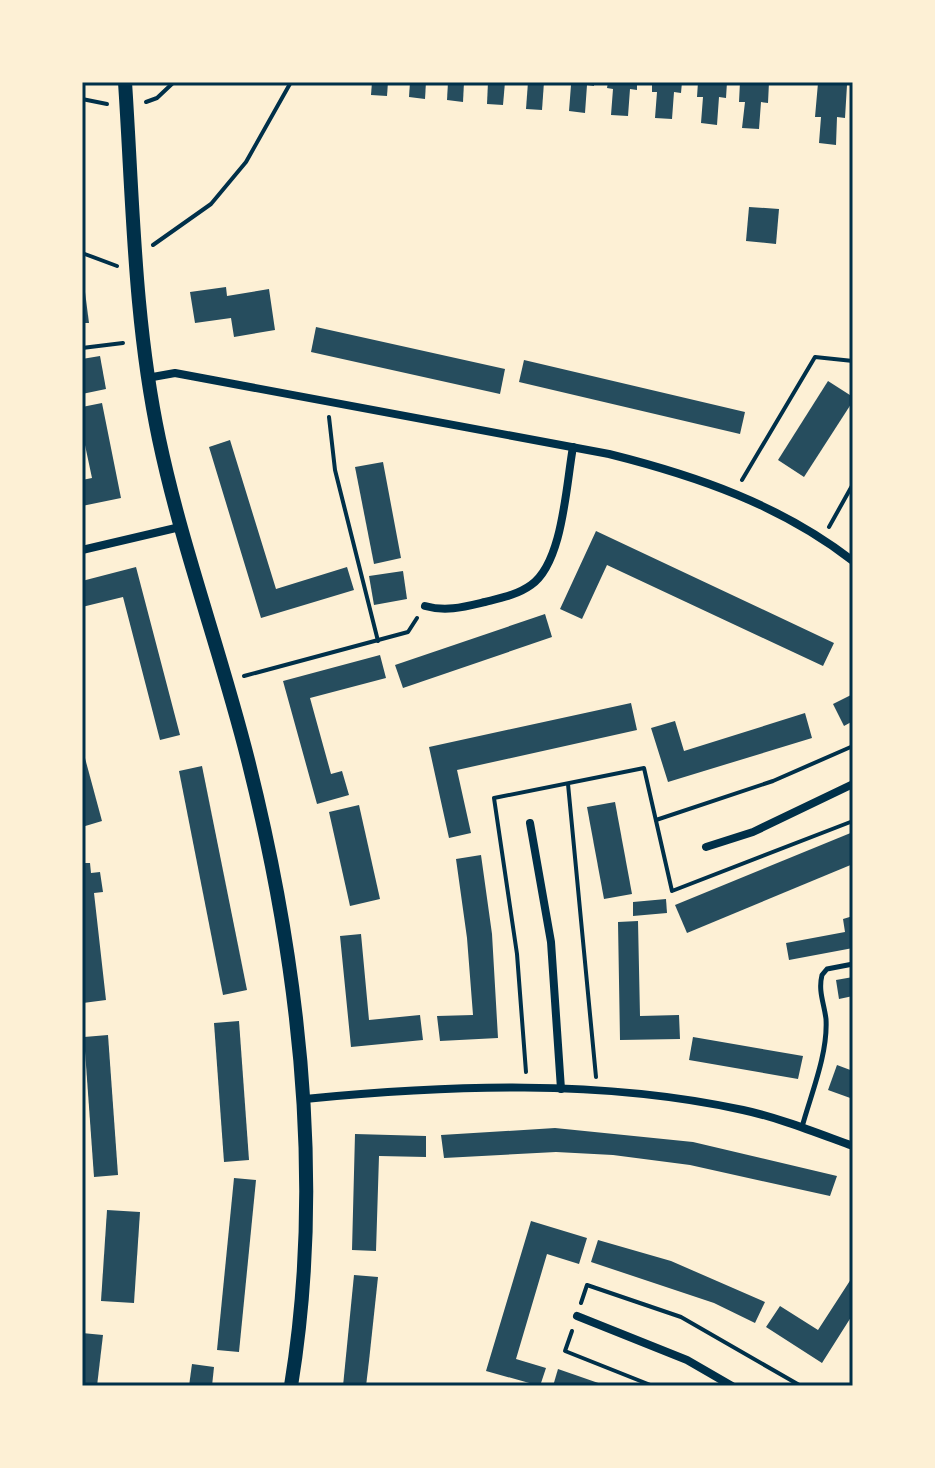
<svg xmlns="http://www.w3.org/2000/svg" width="935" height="1468" font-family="Commissioner,sans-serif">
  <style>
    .building { fill: #264d5e }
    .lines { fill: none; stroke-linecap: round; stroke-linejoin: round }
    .path { stroke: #003049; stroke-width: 4 }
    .service { stroke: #003049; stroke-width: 5 }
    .minor { stroke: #003049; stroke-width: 8 }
    .tertiary { stroke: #003049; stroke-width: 14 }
    .neatline { fill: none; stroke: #003049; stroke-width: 3 }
  </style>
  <rect width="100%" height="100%" fill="#fdf0d5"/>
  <!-- building -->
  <g class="building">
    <polygon points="372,82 388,82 387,96 371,95"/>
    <polygon points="410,82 426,82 425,99 409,97"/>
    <polygon points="448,82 464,82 463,102 447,100"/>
    <polygon points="488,82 505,82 503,105 487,104"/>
    <polygon points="528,82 544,82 542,110 526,109"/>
    <polygon points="565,82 594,82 594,86 587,85 585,113 569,111 571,85"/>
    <polygon points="608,82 637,82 637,90 630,89 628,116 611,115 613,89 607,88"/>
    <polygon points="652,82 682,82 681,93 674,92 672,119 655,118 657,92 652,92"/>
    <polygon points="698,82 727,82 726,98 719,97 717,125 701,123 703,97 697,97"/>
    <polygon points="740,82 769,82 768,103 761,102 759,129 742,128 745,102 739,102"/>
    <polygon points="818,83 847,85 845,118 837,117 836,145 819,143 821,117 815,117"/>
    <polygon points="749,207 779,209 776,244 746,241"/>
    <polygon points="226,287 227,296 269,289 275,330 234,337 231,318 195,323 190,292"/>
    <polygon points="85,292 89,323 82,323 82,293"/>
    <polygon points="316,327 505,369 500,394 311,352"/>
    <polygon points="100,356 106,389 82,394 82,359"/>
    <polygon points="524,360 745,412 740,434 519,382"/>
    <polygon points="828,381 853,397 853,401 804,477 778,460"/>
    <polygon points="102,403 121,498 82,506 82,480 92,478 82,431 82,407"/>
    <polygon points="230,440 276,589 347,567 354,590 261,618 209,447"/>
    <polygon points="383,462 401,558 374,564 355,467"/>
    <polygon points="596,531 834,643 823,666 607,565 582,619 560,609"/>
    <polygon points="136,567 180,735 160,740 123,597 82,607 82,581"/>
    <polygon points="403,571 407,599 374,605 369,576"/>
    <polygon points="545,614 552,637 403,688 395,665"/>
    <polygon points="380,655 386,678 310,698 331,774 342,771 349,795 317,804 283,681"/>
    <polygon points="853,694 853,721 844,726 833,704"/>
    <polygon points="631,703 637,730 457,770 471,833 449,838 429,747"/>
    <polygon points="805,713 812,738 668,782 651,728 675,721 684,751"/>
    <polygon points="82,747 102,821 82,827"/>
    <polygon points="202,766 247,990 223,995 179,771"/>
    <polygon points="615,802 632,894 604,899 587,807"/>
    <polygon points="359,805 380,899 350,906 329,812"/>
    <polygon points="853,832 853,864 687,933 675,905"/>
    <polygon points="481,855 492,934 498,1038 440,1041 437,1016 473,1015 467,938 456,859"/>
    <polygon points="82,863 90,863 91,873 100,872 103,892 94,893 106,1000 83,1003"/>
    <polygon points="666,899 667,913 633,916 633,902"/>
    <polygon points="853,916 853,948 789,960 786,943 845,932 843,919"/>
    <polygon points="638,921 640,1016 679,1015 680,1039 620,1040 618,922"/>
    <polygon points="361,934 369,1020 420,1015 423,1040 351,1047 340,936"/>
    <polygon points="853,977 853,996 839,999 836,980"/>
    <polygon points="239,1021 249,1160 224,1162 214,1023"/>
    <polygon points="108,1035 118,1175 94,1177 84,1037"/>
    <polygon points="693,1037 803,1056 798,1079 689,1060"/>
    <polygon points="837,1065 853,1071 853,1099 828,1090"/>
    <polygon points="555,1128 693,1142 837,1176 830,1196 690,1165 613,1155 556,1152 444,1158 441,1135"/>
    <polygon points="355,1134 426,1136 426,1157 379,1156 376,1251 352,1250"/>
    <polygon points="234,1178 256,1180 239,1352 217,1350"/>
    <polygon points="107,1210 140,1212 134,1303 101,1301"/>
    <polygon points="531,1221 587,1238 579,1264 547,1254 516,1359 546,1368 540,1386 486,1371"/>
    <polygon points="598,1240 671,1261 765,1302 755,1323 714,1303 591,1262"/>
    <polygon points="354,1275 378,1277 369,1361 366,1386 343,1386"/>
    <polygon points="853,1276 853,1314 822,1363 766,1327 780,1306 818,1330"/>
    <polygon points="82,1333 103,1335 97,1386 82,1386"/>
    <polygon points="192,1364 214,1367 212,1386 189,1386"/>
    <polygon points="558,1369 607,1386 553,1386"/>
  </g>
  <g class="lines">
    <!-- path -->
    <g class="path">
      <polyline points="82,99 107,104"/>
      <polyline points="146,102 157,98 174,82"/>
      <polyline points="153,245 211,204 246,162 291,82"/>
      <polyline points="82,253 117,266"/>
      <polyline points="82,348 123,343"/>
      <polyline points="329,417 335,470 378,641"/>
      <polyline points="742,480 815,357 853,361"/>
      <polyline points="829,527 853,484"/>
      <polyline points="244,676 408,632 417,618"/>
      <polyline points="568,784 596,1077"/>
      <polyline points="656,820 773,781 853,746"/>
      <polyline points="526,1072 517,954 494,798 644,768 672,891 853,821"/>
      <polyline points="581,1303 587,1285 681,1317 801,1386"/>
      <polyline points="572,1331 565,1351 653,1386"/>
    </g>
    <!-- service -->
    <path class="service" d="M 802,1127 C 811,1094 828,1054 826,1019 C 824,1003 818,991 822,975 L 827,969 L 853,964"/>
    <!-- minor -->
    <g class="minor">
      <path d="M 147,378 L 175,373 L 609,454 C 697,476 781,505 853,561"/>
      <polyline points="82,550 180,527"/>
      <path d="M 425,606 C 446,612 464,607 485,602 C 501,598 517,595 531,585 C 563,563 566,485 573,447"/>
      <polyline points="530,823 551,942 561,1089"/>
      <polyline points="706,847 753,832 853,784"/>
      <path d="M 305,1099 C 448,1085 601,1079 743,1110 C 780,1118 817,1133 853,1146"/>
      <polyline points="577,1316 687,1360 732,1386"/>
    </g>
    <!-- tertiary -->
    <path class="tertiary" d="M 125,82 C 133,202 134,321 159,439 C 182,548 221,652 248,760 C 299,963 325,1178 291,1386"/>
  </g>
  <!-- border -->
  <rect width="935" height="1468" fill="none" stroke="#fdf0d5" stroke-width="168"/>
  <rect x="84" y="84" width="767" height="1300" class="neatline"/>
</svg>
